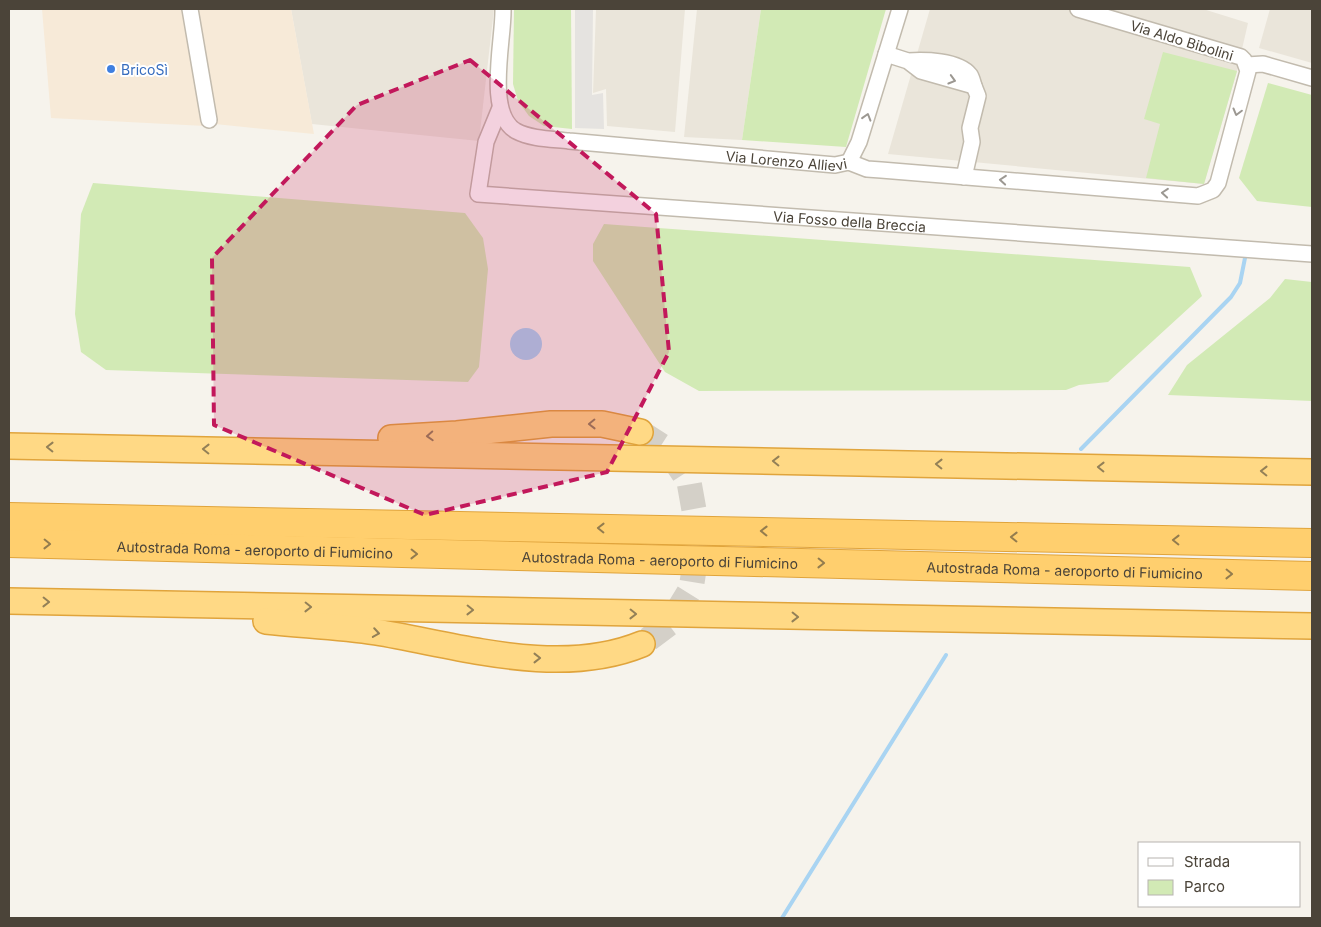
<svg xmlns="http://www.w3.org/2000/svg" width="1321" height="927" font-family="Inter,sans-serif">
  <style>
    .residential { fill: #eae5da }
    .commercial { fill: #f7ead8 }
    .green { fill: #d2eab5 }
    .parking { fill: #e5e3e0 }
    .water { fill: #a9d4f2 }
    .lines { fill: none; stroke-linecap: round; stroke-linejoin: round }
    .stream { stroke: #a9d4f2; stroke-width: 4 }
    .trunk-tunnel { stroke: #d4d0c8; stroke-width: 25; stroke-dasharray: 25 12; stroke-linecap: butt }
    .minor-casing { stroke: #c2bbae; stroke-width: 18 }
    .trunk-casing { stroke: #e0a43c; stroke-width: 28 }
    .motorway-casing { stroke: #e0a43c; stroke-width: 30 }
    .minor { stroke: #fff; stroke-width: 15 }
    .trunk { stroke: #ffd985; stroke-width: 25 }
    .motorway { stroke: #ffcf6e; stroke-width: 28 }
    .oneway { stroke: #9c9892 }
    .oneway2 { stroke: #938057 }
    .oneway3 { stroke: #937c4e }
    .marked { fill: #c2185b; fill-opacity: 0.2; stroke: #c2185b; stroke-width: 4; stroke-dasharray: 10 6; stroke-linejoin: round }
    .shop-dot { fill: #3f7fe0; stroke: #fff; stroke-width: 2 }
    .labels { text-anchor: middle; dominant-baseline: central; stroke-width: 4; stroke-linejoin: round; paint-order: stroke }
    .street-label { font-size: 14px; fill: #4b4439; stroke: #fff }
    .shop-label { font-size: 14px; fill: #366cbe; stroke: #fff; text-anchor: start }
  </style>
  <rect width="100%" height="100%" fill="#f6f3ec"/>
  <!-- residential -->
  <g class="residential">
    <polygon points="291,9 494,9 479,141 312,124"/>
    <polygon points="596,9 685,9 675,132 607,126 606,89 593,93"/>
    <polygon points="697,9 761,9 742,140 684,137"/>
    <polygon points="930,9 1203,9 1248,23 1237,71 1204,184 888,154"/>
    <polygon points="1270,9 1312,9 1312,63 1259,48"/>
  </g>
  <!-- commercial -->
  <g class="commercial">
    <polygon points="42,9 183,9 205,126 51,118"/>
    <polygon points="195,9 291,9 314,134 215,124"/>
  </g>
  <!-- green -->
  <g class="green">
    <polygon points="514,9 571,9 572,129 544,126 529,116 518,101 513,84"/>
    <polygon points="761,9 886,9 846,147 742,140"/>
    <polygon points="1163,52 1237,71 1204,184 1146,178 1160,124 1144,119"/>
    <polygon points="1268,83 1312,95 1312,207 1257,201 1239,178"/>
    <polygon points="93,183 465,213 483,238 488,269 479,367 468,382 106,370 81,352 75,314 81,214"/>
    <polygon points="604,224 1190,267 1202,296 1108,382 1079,385 1066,390 699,391 665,372 593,261 593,244"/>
    <polygon points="1285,279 1312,282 1312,401 1168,395 1187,365 1270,298"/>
  </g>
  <!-- parking -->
  <polygon class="parking" points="575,9 593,9 592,95 603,93 604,129 575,128"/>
  <!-- water -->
  <circle class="water" cx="526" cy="344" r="16"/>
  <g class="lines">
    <!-- stream -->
    <g class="stream">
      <polyline points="1081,449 1231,297 1240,283 1246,253"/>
      <polyline points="782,918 946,655"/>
    </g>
    <!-- trunk-tunnel -->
    <polyline class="trunk-tunnel" points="640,432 668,450 689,482 699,538 691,589 670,623 642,644"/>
    <defs>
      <g id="minor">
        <polyline points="190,9 209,120"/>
        <path id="s1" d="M 503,9 C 504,39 485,113 516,131 C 531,139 552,139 569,141 L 835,165 L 849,162 L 867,169 L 881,170 L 1198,196 L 1213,190 L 1218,183 L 1248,71 L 1244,60 L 1241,57 L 1078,9"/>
        <path d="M 886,54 L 908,61 L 921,71 L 974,86 C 973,83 972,78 970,75 C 958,60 924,60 908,61"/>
        <polyline points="1247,65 1263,64 1312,78"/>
        <path id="s2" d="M 500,108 L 486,142 L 478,194 L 1312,254"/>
        <polyline points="849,162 859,142 900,9"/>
        <polyline points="964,177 972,142 970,128 978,96 974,86"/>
      </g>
      <g id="trunk">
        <polyline points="391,438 457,434 551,424 602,424 640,432"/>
        <polyline points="9,446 1312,472"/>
        <polyline points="9,601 1312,626"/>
        <path d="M 266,621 C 302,625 340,626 376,632 C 461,646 559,678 642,644"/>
      </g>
      <g id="motorway">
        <polyline points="9,517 1312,543"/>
        <path id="s3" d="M 9,543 L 1312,576"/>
      </g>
    </defs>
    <!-- minor casing -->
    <use href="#minor" class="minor-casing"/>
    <!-- trunk casing -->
    <use href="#trunk" class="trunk-casing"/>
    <!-- motorway casing -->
    <use href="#motorway" class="motorway-casing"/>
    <!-- minor -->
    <use href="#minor" class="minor"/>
    <!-- trunk -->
    <use href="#trunk" class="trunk"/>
    <!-- motorway -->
    <use href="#motorway" class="motorway"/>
  </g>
  <!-- one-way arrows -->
  <defs><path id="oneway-chevron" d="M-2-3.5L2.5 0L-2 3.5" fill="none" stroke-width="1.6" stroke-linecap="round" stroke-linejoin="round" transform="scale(1.25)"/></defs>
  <g class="oneway">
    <use href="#oneway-chevron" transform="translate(952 80) rotate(16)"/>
    <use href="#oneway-chevron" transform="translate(1237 112) rotate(105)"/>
    <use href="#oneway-chevron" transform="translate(867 117) rotate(-73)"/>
    <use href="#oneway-chevron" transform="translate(1003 180) rotate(-175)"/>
    <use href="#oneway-chevron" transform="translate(1165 193) rotate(-175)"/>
  </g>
  <g class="oneway2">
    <use href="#oneway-chevron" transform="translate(592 424) rotate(179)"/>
    <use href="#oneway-chevron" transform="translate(430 436) rotate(177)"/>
    <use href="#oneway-chevron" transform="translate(50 447) rotate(-179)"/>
    <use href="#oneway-chevron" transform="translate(206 449) rotate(-179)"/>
    <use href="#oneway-chevron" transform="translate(776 461) rotate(-179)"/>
    <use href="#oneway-chevron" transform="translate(939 464) rotate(-179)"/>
    <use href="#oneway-chevron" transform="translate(1101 467) rotate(-179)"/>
    <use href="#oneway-chevron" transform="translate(1264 471) rotate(-179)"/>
    <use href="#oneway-chevron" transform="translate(46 602) rotate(1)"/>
    <use href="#oneway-chevron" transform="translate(308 607) rotate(1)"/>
    <use href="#oneway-chevron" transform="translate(470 610) rotate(1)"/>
    <use href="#oneway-chevron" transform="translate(633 614) rotate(1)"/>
    <use href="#oneway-chevron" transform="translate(795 617) rotate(1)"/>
    <use href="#oneway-chevron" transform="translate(376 633) rotate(9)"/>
    <use href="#oneway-chevron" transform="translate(537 658)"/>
  </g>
  <g class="oneway3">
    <use href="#oneway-chevron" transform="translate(601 528) rotate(-179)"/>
    <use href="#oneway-chevron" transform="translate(764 531) rotate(-179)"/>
    <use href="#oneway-chevron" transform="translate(1014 537) rotate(-179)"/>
    <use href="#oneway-chevron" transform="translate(1176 540) rotate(-179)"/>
    <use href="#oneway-chevron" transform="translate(47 544) rotate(1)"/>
    <use href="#oneway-chevron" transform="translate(414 554) rotate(1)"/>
    <use href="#oneway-chevron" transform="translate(821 563) rotate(1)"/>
    <use href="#oneway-chevron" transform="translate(1229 574) rotate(1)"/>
  </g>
  <!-- marked area -->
  <path class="marked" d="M 470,60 L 656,214 L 669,352 L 607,472 L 425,515 L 214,425 L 212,258 L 357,105 Z"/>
  <!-- markers -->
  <circle class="shop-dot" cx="111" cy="69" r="5"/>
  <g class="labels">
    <!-- street labels -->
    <g class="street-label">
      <text transform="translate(1182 40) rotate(17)">Via Aldo Bibolini</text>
      <text stroke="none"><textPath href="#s1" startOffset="400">Via Lorenzo Allievi</textPath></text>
      <text stroke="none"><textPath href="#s2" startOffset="462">Via Fosso della Breccia</textPath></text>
      <text stroke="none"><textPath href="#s3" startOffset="246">Autostrada Roma - aeroporto di Fiumicino</textPath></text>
      <text stroke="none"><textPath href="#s3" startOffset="651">Autostrada Roma - aeroporto di Fiumicino</textPath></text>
      <text stroke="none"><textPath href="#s3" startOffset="1056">Autostrada Roma - aeroporto di Fiumicino</textPath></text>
    </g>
    <!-- shop labels -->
    <g class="shop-label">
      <text x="121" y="69">BricoSì</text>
    </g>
  </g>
  <!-- border -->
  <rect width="1321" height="927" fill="none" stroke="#4b4439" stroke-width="20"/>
  <!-- legend -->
  <rect x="1138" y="842" width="162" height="65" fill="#ffffff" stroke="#b7b4b0"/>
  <rect x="1148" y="858" width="25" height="8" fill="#ffffff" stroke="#b7b4b0"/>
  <text x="1184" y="867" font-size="15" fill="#4b4439">Strada</text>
  <rect x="1148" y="880" width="25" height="15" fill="#d2eab5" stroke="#b7b4b0"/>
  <text x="1184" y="892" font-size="15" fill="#4b4439">Parco</text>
</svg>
